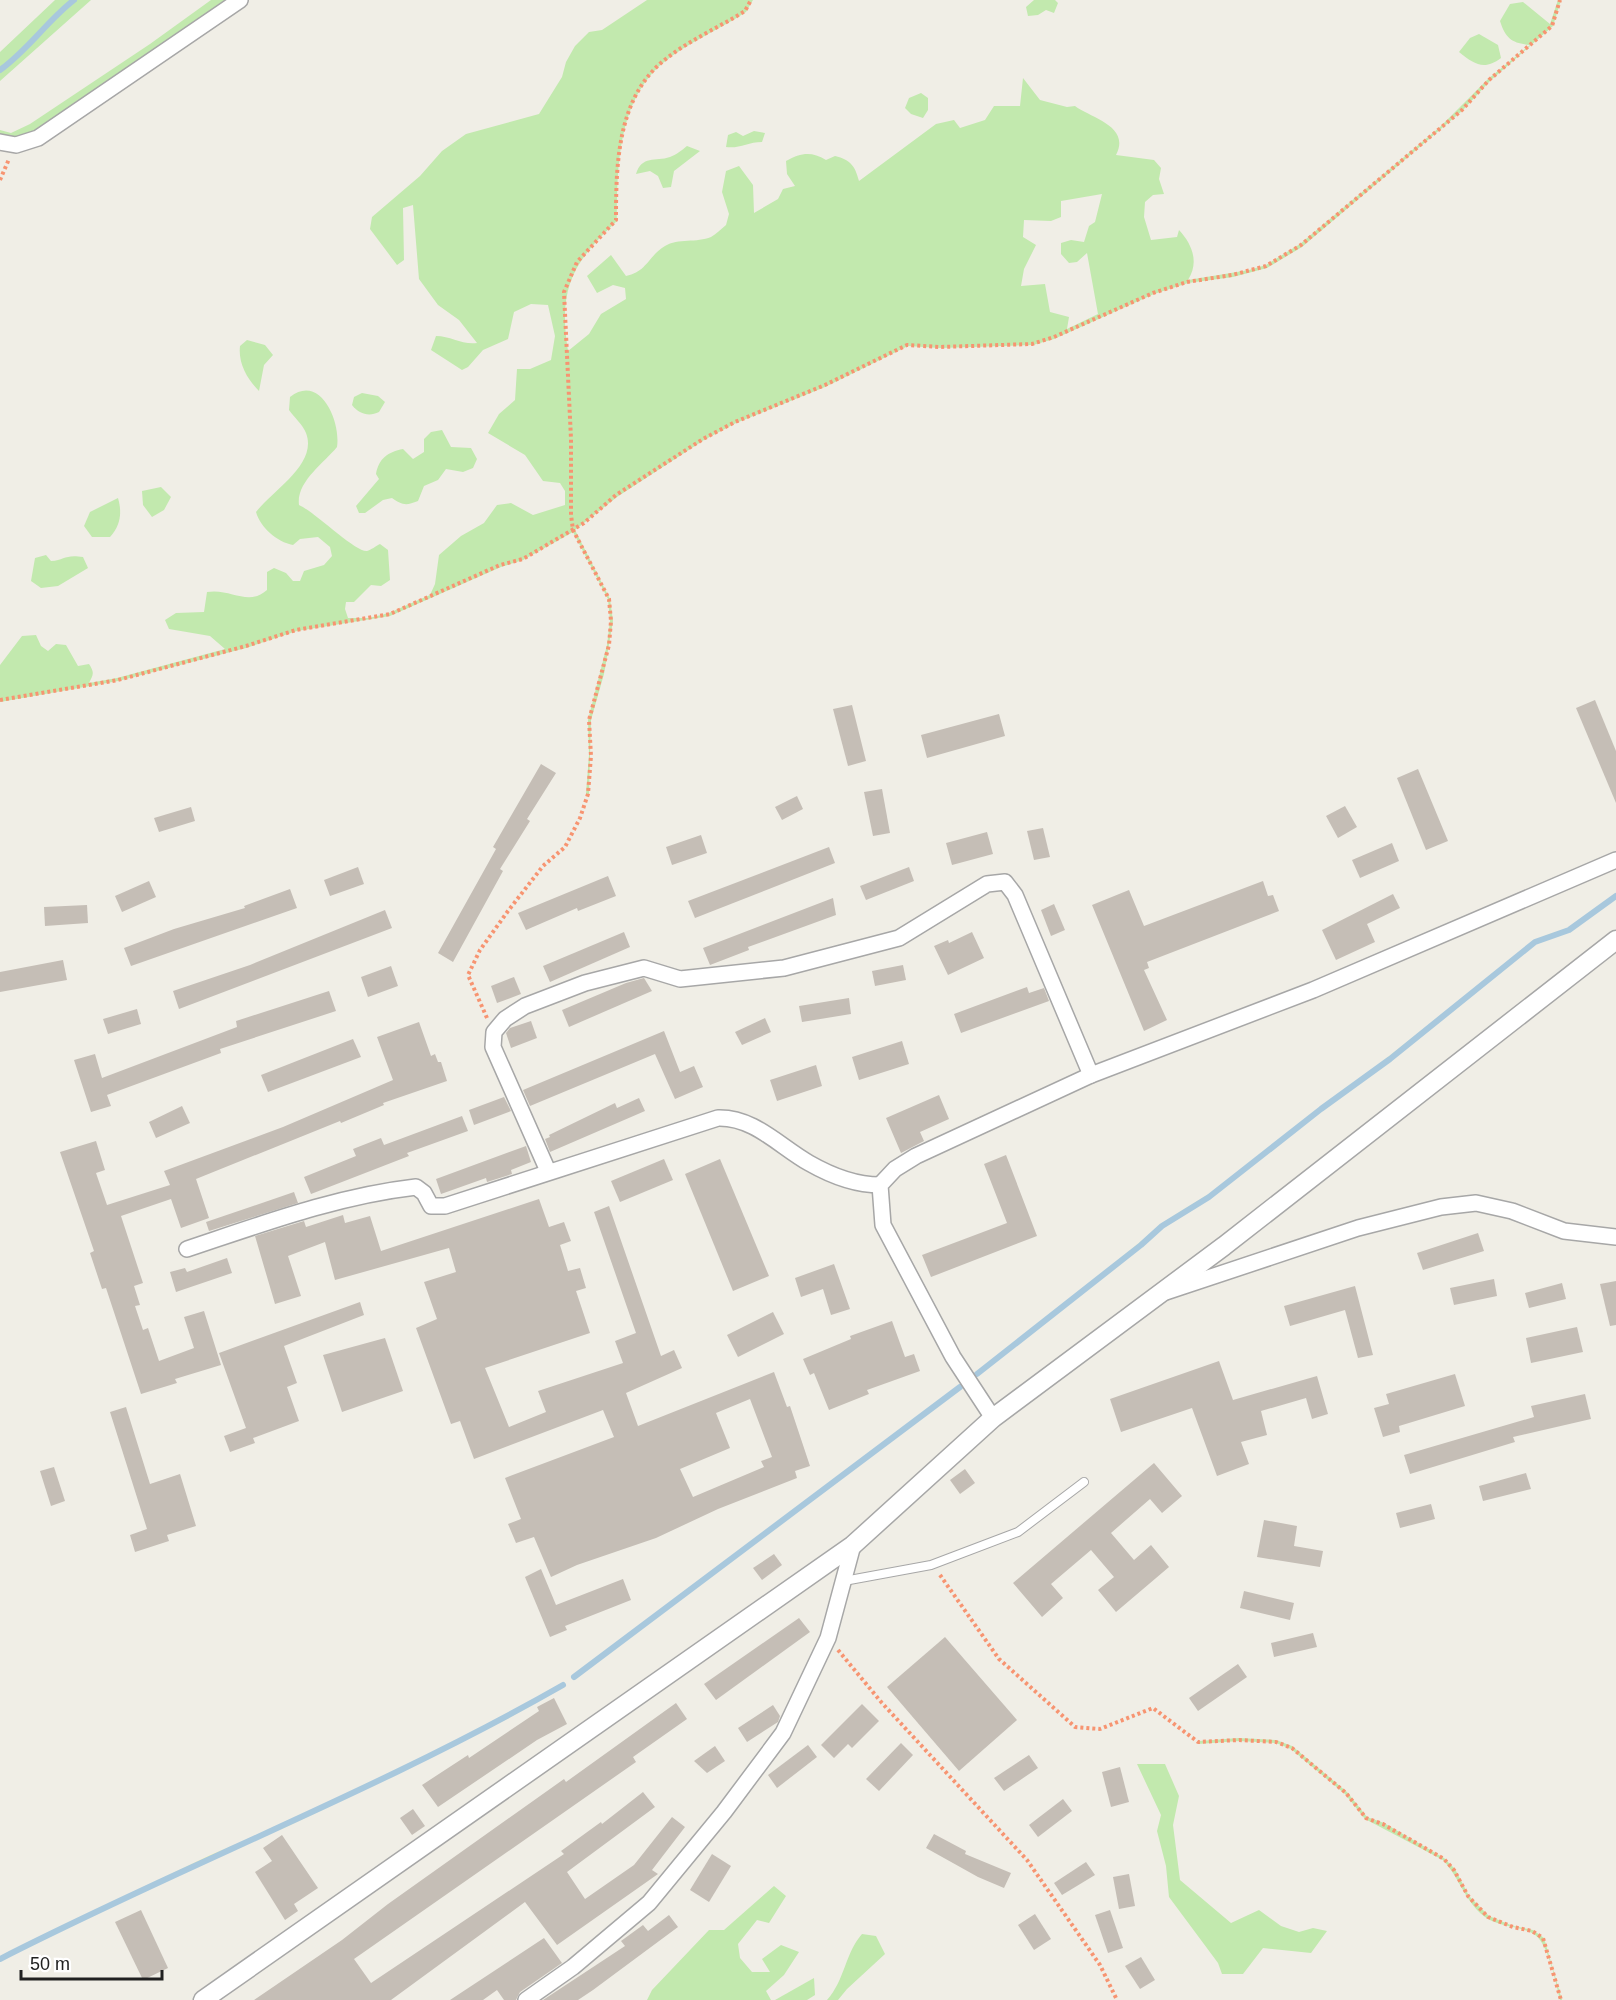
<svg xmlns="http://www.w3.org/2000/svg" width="1616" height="2000" font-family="Arial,sans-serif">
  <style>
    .grass { fill: #c2e9ae; fill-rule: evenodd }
    .sand { fill: #fdfab7 }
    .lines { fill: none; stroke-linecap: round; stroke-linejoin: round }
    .stream { stroke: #a8c8dd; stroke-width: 6 }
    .building { fill: #c5beb6; fill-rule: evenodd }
    .service-casing { stroke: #a7a7a7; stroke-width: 10 }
    .minor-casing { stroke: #a7a7a7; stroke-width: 18 }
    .tertiary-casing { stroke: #a7a7a7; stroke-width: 21 }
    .path { stroke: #f79471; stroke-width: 4; stroke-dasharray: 3 3; stroke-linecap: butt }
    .service { stroke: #fff; stroke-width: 8 }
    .minor { stroke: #fff; stroke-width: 15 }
    .tertiary { stroke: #fff; stroke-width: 18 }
  </style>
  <rect width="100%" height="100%" fill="#f0eee6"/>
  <!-- grass -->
  <g class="grass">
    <path d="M 55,0 L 72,0 C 46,21 28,49 0,68 L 0,52 Z"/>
    <path d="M 76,0 L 91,0 L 0,81 L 0,72 C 29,51 49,22 76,0 Z"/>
    <polygon points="211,0 227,0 38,131 16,138 0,137 0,130 11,133 30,124 150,44"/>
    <path d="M 647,0 L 753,0 L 746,12 C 719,30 688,42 663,63 C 618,100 617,167 617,221 C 572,263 558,289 568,351 L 589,334 L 601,314 L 626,299 L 625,288 L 613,285 L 597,293 L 587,276 L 611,255 L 626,276 C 647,272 649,255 665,246 C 678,238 697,243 711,237 C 716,234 721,229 726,225 L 729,214 L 722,192 L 726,171 L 739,166 L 753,185 L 754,213 L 778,199 L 783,189 L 795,186 L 787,174 L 786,161 C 801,153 811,151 826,160 L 835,156 C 851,160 855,166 859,181 L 936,124 L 954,120 L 960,128 L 985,120 L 994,106 L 1020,106 L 1023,78 L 1040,100 L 1067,107 L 1075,106 C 1091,118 1131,126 1116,155 L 1154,160 L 1161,168 L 1159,179 L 1164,194 L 1153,195 L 1145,202 L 1144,217 L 1151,240 L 1177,237 L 1179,230 C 1193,245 1199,263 1188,280 L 1249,270 L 1266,265 L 1300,244 L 1440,127 L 1488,79 L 1530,45 C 1513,43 1506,40 1500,21 L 1510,4 L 1523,2 L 1550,24 L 1558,0 L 1561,0 L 1553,26 L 1490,81 L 1462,111 L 1302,247 L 1267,268 L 1233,277 L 1188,283 L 1154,294 L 1054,339 L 1033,345 L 940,348 L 908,346 L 825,387 L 736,423 L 704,440 L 617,497 L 575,530 L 610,599 L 613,621 L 604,674 L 591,720 L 589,794 L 586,794 L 589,755 L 588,720 L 607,645 L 610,621 L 608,599 L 573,532 L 523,560 L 501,567 L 390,616 L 297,631 L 246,648 L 118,681 L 0,702 L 0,665 L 22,636 L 36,635 L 41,646 L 48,651 L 56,644 L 66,645 L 78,666 L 89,664 C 95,673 93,675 89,683 L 117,678 L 225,649 L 210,636 L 169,629 L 165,620 L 176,613 L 204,612 L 207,592 C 231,588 248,607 267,590 L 267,572 L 274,568 L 286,573 L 293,581 L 300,581 L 304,571 L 324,565 L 332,556 L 330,547 L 318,537 L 300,539 L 293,545 C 277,542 260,527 256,512 C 273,490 318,464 306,433 C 303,425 294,417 289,410 L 290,397 C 320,373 341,421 337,447 C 324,463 296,482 299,505 C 315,512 355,552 367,551 C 371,550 376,546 380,544 L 388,550 L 390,580 L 381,586 L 371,585 L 354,602 L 346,602 L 345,609 L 348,618 L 369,618 L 389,613 L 430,595 L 435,584 L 439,555 L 461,536 L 484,523 L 497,505 L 511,503 L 533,515 L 565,505 L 565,491 L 560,483 L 543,481 L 525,455 L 488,433 L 499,414 L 515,400 L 517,369 L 530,369 L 551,360 L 555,336 L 548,305 L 531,304 L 514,312 L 508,339 L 483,350 L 468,367 L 462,370 L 431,350 L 436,336 C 451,336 462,345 477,343 L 459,320 L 438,305 L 419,279 L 413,205 L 403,208 L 404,260 L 397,265 L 370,229 L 372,217 L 420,176 L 442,151 L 466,134 L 539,114 L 562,77 L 566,62 L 575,46 L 589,32 L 602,30 ZM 1102,194 L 1095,222 L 1089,226 L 1084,242 L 1071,240 L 1061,243 L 1061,254 L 1069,263 L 1077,262 L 1087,253 L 1098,314 L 1067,329 L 1069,317 L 1050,312 L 1045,284 L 1021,286 L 1024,269 L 1036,245 L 1023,237 L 1024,220 L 1051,221 L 1061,217 L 1061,201 Z"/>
    <polygon points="1034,0 1055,0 1058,3 1054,13 1046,10 1038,15 1028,16 1026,7"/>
    <path d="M 1479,34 L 1498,45 L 1501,58 C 1484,71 1474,64 1459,52 L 1470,38 Z"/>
    <polygon points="921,93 928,98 928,110 923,118 911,114 905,108 909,98"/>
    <path d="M 754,131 L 765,133 L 762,142 C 748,142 739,149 726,147 L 728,135 L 736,132 L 743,136 Z"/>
    <path d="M 687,146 L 700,151 L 674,171 L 671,187 L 663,188 L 658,176 L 650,171 L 636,174 C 642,155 655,162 670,157 C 676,155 682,150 687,146 Z"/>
    <path d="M 247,340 L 265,345 L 273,355 L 264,365 L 259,391 C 247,379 238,363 240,346 Z"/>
    <path d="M 362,393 L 378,396 L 385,402 L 379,412 C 369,417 359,414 352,405 L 354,397 Z"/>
    <path d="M 442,430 L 451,447 L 471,448 L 477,459 L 473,468 L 463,472 L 446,469 L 438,480 L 424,486 L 418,501 C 406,506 402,505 392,498 L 383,500 L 365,513 L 359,513 L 356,506 L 379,479 L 376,474 C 379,458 388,452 403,449 L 413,459 L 424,452 L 424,439 L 431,432 Z"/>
    <polygon points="161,487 171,497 164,510 152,517 143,505 142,491"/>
    <path d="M 118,498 C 122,512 121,525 110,537 L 92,537 L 84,526 L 90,512 Z"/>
    <path d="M 46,555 L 51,561 C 65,560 65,554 83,557 L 88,568 L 58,586 L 41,588 L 31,581 L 35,558 Z"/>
    <path d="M 1239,1738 L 1276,1740 L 1292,1746 L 1347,1792 L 1367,1817 L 1384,1823 L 1444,1858 L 1455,1869 L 1469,1896 L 1489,1916 L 1513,1926 L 1533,1930 L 1544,1938 L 1562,2000 L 1560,2000 C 1556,1983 1548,1940 1532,1933 C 1519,1926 1502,1927 1488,1919 C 1466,1905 1460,1878 1443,1860 L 1365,1819 L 1345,1794 L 1291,1749 L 1276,1743 L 1239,1741 L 1198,1744 L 1199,1741 Z"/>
    <polygon points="1137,1764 1165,1764 1179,1796 1173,1825 1180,1880 1231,1923 1259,1910 1281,1926 1299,1932 1313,1928 1327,1931 1311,1953 1263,1948 1243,1974 1222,1974 1218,1963 1169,1897 1166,1866 1157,1831 1161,1815"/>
    <polygon points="774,1886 786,1896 769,1923 757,1920 738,1944 740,1958 752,1972 770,1972 762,1959 781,1945 799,1952 784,1975 766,1991 771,2000 647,2000 652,1990 709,1930 724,1930"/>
    <path d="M 862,1934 L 876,1936 L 885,1954 L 847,1989 L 838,2000 L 827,2000 C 845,1980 845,1953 862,1934 Z"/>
    <polygon points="814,1978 815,1995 807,2000 775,2000"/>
  </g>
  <!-- sand -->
  <g class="sand">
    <path d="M 1616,894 L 1616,898 L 1569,932 L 1536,944 L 1391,1060 L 1322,1110 L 1234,1180 L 1163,1227 L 1118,1266 L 978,1375 L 976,1373 C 1039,1324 1100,1275 1161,1225 C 1183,1208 1208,1196 1230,1180 C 1332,1102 1433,1021 1535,941 L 1549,934 L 1568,929 Z"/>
    <polygon points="959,1386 960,1388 575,1678 573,1676"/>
    <polygon points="562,1684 564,1687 507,1719 387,1779 284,1828 211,1858 0,1960 0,1957 210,1855 283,1825 385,1776 505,1717"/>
  </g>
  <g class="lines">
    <!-- stream -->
    <g class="stream">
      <path d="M 0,70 C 28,50 47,21 74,0"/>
      <polyline points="977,1374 1141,1245 1162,1226 1209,1197 1321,1109 1390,1059 1535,942 1569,930 1616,896"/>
      <polyline points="574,1677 960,1387"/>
      <path d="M 0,1959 C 186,1864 381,1789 563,1685"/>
    </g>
  </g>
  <!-- building -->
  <g class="building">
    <polygon points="1595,700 1616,751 1616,803 1576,708"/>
    <polygon points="852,705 866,761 848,766 833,709"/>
    <polygon points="999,714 1005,736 927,758 921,735"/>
    <polygon points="541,764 556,773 527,819 530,821 500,869 503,871 453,962 438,953 496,849 493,847"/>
    <polygon points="1418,769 1448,841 1426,850 1397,778"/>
    <polygon points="882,789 890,833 873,836 864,792"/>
    <polygon points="797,796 803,809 782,820 775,807"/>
    <polygon points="1345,806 1357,827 1338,838 1326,816"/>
    <polygon points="191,807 195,821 159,832 154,818"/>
    <polygon points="1043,828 1050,857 1034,860 1027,831"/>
    <polygon points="987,832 993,854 952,865 946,843"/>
    <polygon points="701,835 707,853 672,865 666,847"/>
    <polygon points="1392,843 1399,861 1360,878 1352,860"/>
    <polygon points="829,847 835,863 695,918 688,901"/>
    <polygon points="358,867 364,884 330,896 324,880"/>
    <polygon points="909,867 914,881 866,900 860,886"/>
    <polygon points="608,876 616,896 578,911 577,908 526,930 518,913"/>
    <polygon points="149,881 156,897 122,912 115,896"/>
    <polygon points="1263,881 1268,896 1273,895 1279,911 1147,962 1149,968 1144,970 1167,1020 1144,1031 1092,905 1129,890 1144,926"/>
    <polygon points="290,889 297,908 131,966 124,948 174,929 245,908 244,906"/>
    <polygon points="1393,894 1400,908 1367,924 1375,942 1336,960 1322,930"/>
    <polygon points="833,898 836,915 748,947 749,950 710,965 703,948"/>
    <polygon points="1054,904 1065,930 1051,936 1041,910"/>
    <polygon points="87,905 88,923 45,926 44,907"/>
    <polygon points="385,910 392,928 179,1009 173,991 250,965"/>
    <polygon points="624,932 630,947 550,982 543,966"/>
    <polygon points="972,932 984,958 948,975 934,946 948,940 949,943"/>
    <polygon points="63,960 67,980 0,992 0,972"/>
    <polygon points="903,965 906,980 875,986 872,971"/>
    <polygon points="391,966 398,986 368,997 361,977"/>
    <polygon points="514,977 521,994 497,1003 491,986"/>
    <polygon points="644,978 652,991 569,1027 562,1010 626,983"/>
    <polygon points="1027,987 1029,993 1044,988 1049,1001 961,1033 954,1014"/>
    <polygon points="329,991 336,1011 220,1049 221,1053 107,1095 111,1106 91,1112 74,1060 95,1054 102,1078 237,1027 236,1021"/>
    <polygon points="849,998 851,1014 802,1022 799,1006"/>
    <polygon points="137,1009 141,1024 108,1034 103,1019"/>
    <polygon points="765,1018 771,1032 742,1045 735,1032"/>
    <polygon points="531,1021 537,1038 511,1048 506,1033 510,1028"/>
    <polygon points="419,1022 431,1056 435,1054 438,1062 441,1062 447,1081 383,1103 384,1105 341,1123 340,1121 196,1179 209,1218 181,1228 171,1199 121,1216 143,1283 134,1286 140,1305 135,1306 143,1330 148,1328 159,1361 194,1348 184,1317 204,1311 221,1365 175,1379 177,1383 141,1394 106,1288 102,1289 90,1253 94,1251 60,1152 96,1141 105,1170 96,1173 107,1205 170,1185 164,1171 283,1127 393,1080 377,1037"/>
    <polygon points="664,1031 680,1072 694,1066 703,1087 675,1099 655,1054 530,1106 523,1090"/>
    <polygon points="353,1039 361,1057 268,1092 261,1075"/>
    <polygon points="902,1041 909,1064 859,1080 852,1057"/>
    <polygon points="816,1065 822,1086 777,1101 770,1080"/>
    <polygon points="939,1095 949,1119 920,1132 924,1141 901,1153 886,1118"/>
    <polygon points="504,1097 511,1111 474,1125 469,1110"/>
    <polygon points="639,1098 645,1111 550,1152 545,1139 550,1137 549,1135 615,1103 617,1108"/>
    <polygon points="182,1106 190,1123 156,1138 149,1122"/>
    <polygon points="462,1116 468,1131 407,1153 409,1156 311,1194 304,1177 356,1156 353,1149 381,1138 384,1145"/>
    <polygon points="526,1146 531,1162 511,1170 512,1174 487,1182 486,1178 441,1194 436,1179"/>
    <polygon points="1006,1155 1037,1236 931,1277 922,1255 1007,1223 984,1164"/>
    <polygon points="664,1159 673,1180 620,1202 611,1181"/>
    <polygon points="720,1159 769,1276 733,1291 685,1174"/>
    <polygon points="294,1192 298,1203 209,1231 206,1222"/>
    <path d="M 539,1199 L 549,1227 L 564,1222 L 571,1241 L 560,1245 L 568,1271 L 580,1268 L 586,1288 L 576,1291 L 590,1333 L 485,1368 L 509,1427 L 546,1412 L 538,1391 L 623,1363 L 615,1341 L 636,1333 L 594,1212 L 609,1206 L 661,1356 L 674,1350 L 682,1368 L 626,1393 L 638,1426 L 774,1372 L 787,1407 L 790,1406 L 810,1466 L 795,1471 L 797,1478 L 718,1509 L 656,1538 L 577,1565 L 551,1577 L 534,1537 L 516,1543 L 508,1524 L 521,1519 L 505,1478 L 614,1437 L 603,1410 L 474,1459 L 460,1421 L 451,1424 L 416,1328 L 437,1319 L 424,1282 L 456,1272 L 449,1248 L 335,1280 L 325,1242 L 288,1256 L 301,1296 L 275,1304 L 255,1236 L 304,1221 L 306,1227 L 343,1215 L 345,1223 L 370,1216 L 381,1251 ZM 750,1399 L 772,1457 L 761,1461 L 764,1467 L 693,1497 L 680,1469 L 730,1448 L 716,1413 Z"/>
    <polygon points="1478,1233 1484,1251 1423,1270 1417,1253"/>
    <polygon points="227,1258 232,1273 176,1292 170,1272 185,1268 187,1272"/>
    <polygon points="834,1264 850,1309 831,1315 823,1289 801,1297 795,1278"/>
    <polygon points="1494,1279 1497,1296 1454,1305 1450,1288"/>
    <polygon points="1616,1281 1616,1325 1610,1326 1600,1284"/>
    <polygon points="1562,1283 1566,1299 1529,1308 1525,1293"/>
    <polygon points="1355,1286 1373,1355 1358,1358 1345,1310 1290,1326 1284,1306"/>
    <polygon points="360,1302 364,1315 284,1346 297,1383 287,1387 299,1421 253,1438 255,1443 230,1452 224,1436 246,1428 219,1353"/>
    <polygon points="773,1312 784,1334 738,1357 727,1335"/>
    <polygon points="892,1321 905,1357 914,1354 920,1371 867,1390 869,1394 829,1410 814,1373 810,1375 803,1359 851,1339 850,1336"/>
    <polygon points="1577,1327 1583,1352 1531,1363 1526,1338"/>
    <polygon points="385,1338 403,1391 342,1412 323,1355"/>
    <polygon points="1219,1361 1233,1400 1317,1376 1328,1414 1312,1419 1306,1398 1261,1411 1267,1435 1241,1442 1249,1464 1217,1476 1192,1408 1121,1432 1110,1399"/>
    <polygon points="1455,1374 1465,1406 1399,1426 1400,1432 1383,1437 1374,1408 1389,1404 1386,1394"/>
    <polygon points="1585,1394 1591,1419 1513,1437 1515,1442 1410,1474 1404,1455 1534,1417 1531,1406"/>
    <polygon points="126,1407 150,1484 180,1474 196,1526 167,1535 169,1541 135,1552 130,1535 147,1529 110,1412"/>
    <polygon points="1154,1463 1182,1496 1162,1513 1150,1499 1111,1533 1134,1560 1151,1545 1169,1567 1116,1612 1098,1590 1114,1577 1091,1550 1051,1584 1063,1598 1042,1617 1013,1583"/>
    <polygon points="54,1467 65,1501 51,1506 40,1471"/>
    <polygon points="965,1469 975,1483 960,1494 950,1480"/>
    <polygon points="1526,1473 1531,1489 1483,1501 1479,1486"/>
    <polygon points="1431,1504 1435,1519 1400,1528 1396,1513"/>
    <polygon points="1264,1520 1297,1526 1294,1546 1323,1551 1320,1567 1257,1557"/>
    <polygon points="774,1554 782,1565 762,1580 753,1568"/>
    <polygon points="541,1569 556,1605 623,1579 631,1600 565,1626 567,1630 550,1637 525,1577"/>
    <polygon points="1244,1591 1294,1603 1290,1620 1240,1608"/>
    <polygon points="799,1618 810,1632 716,1700 704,1684"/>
    <polygon points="1313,1633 1317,1647 1274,1657 1271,1643"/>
    <polygon points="945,1637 1017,1720 959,1771 887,1687"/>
    <polygon points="1238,1664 1247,1677 1198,1711 1189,1698"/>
    <polygon points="554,1698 567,1724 537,1740 438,1807 422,1785 468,1755 469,1758 539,1711 537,1707"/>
    <polygon points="676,1703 687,1719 633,1757 636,1762 354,1959 371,1983 564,1854 561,1851 601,1822 602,1824 643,1792 655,1807 567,1872 585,1899 634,1865 672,1817 685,1827 652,1870 658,1874 557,1945 525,1902 391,2000 254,2000 342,1940 388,1904 564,1779 566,1782"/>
    <polygon points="862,1704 879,1721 852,1748 848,1744 834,1758 821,1745"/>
    <polygon points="773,1705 780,1716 778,1722 747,1742 738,1728"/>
    <polygon points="901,1743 913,1755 879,1791 866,1779"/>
    <polygon points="808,1745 817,1757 777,1788 768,1775"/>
    <polygon points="715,1746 725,1761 707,1773 694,1761"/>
    <polygon points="1029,1755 1038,1768 1004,1791 994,1778"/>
    <polygon points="1120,1767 1129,1802 1111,1807 1102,1772"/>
    <polygon points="1063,1799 1072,1811 1038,1837 1029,1825"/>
    <polygon points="413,1809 425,1826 412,1835 400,1818"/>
    <polygon points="934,1834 966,1851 965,1854 1011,1873 1004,1888 978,1877 926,1848"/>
    <polygon points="282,1835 318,1888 294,1904 298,1911 285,1920 255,1872 272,1861 263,1848"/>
    <polygon points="712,1854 731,1866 709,1902 690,1890"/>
    <polygon points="1086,1862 1095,1875 1062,1895 1054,1883"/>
    <polygon points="1129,1874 1135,1906 1119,1909 1113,1877"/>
    <polygon points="141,1910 168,1968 143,1980 115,1922"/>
    <polygon points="1110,1910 1123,1948 1108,1953 1095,1915"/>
    <polygon points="1035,1914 1051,1939 1034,1950 1018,1925"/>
    <polygon points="669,1915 678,1927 593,1990 578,2000 543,2000 625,1946 621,1941 643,1925 648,1931"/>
    <polygon points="544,1938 562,1963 520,1992 516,2000 504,2000 497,1990 483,2000 450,2000"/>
    <polygon points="1141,1957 1155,1980 1140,1989 1125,1966"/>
  </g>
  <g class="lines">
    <defs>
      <polyline id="service" points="844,1581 931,1565 1018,1532 1084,1482"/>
      <g id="minor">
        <polyline points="0,142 16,145 38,138 240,0"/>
        <polyline points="548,1171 493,1047 494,1032 505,1019 525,1006 585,983 644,968 680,979 784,968 899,938 987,884 1005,882 1015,895 1091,1075"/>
        <path d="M 187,1249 C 262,1224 337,1196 416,1187 L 424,1193 L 431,1206 L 445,1206 L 718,1118 C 754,1117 779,1146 809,1163 C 830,1175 855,1185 880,1185"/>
        <polyline points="1166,1292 1358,1228 1441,1207 1476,1203 1512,1211 1564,1231 1616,1237"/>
        <polyline points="993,1418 953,1357 883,1225 880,1185 895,1169 916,1156 1091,1075 1313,990 1616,860"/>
        <polyline points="526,2000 573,1967 649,1903 724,1812 783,1733 828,1638 853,1545"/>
      </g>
      <polyline id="tertiary" points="203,2000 853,1545 993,1418 1224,1246 1616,940"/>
    </defs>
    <!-- service casing -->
    <use href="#service" class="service-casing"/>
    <!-- minor casing -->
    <use href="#minor" class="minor-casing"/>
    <!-- tertiary casing -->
    <use href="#tertiary" class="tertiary-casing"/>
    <!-- path -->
    <g class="path">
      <polyline points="0,180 9,159"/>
      <polyline points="0,700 118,680 246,646 296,630 390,614 500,565 523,559 584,523 616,495 703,439 735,422 825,385 907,345 940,347 1032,344 1054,337 1153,293 1187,282 1232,275 1266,266 1301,245 1462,110 1489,80 1552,26 1560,0"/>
      <path d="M 487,1018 L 468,975 L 480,950 L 508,911 L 543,866 L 565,847 L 580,818 L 588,794 L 591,756 L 589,720 L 609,645 L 611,621 L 609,599 L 573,530 L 571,515 L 571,439 L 564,292 L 577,262 L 616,220 C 616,166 617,100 662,62 C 687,41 718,28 745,11 L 751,0"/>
      <polyline points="940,1575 999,1659 1075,1727 1100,1729 1153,1708 1198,1742 1239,1740 1276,1742 1292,1748 1346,1793 1366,1818 1383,1824 1444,1859 1454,1870 1468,1896 1488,1917 1513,1927 1532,1931 1543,1938 1561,2000"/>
      <polyline points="838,1650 882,1703 1027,1860 1100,1965 1117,2000"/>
    </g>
    <!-- service -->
    <use href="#service" class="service"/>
    <!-- minor -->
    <use href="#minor" class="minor"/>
    <!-- tertiary -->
    <use href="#tertiary" class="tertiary"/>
  </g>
  <!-- scale -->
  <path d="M21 1970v9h141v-9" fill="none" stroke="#202020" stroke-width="3"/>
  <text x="30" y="1970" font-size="18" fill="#202020" stroke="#ffffff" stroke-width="4.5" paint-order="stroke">50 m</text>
</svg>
